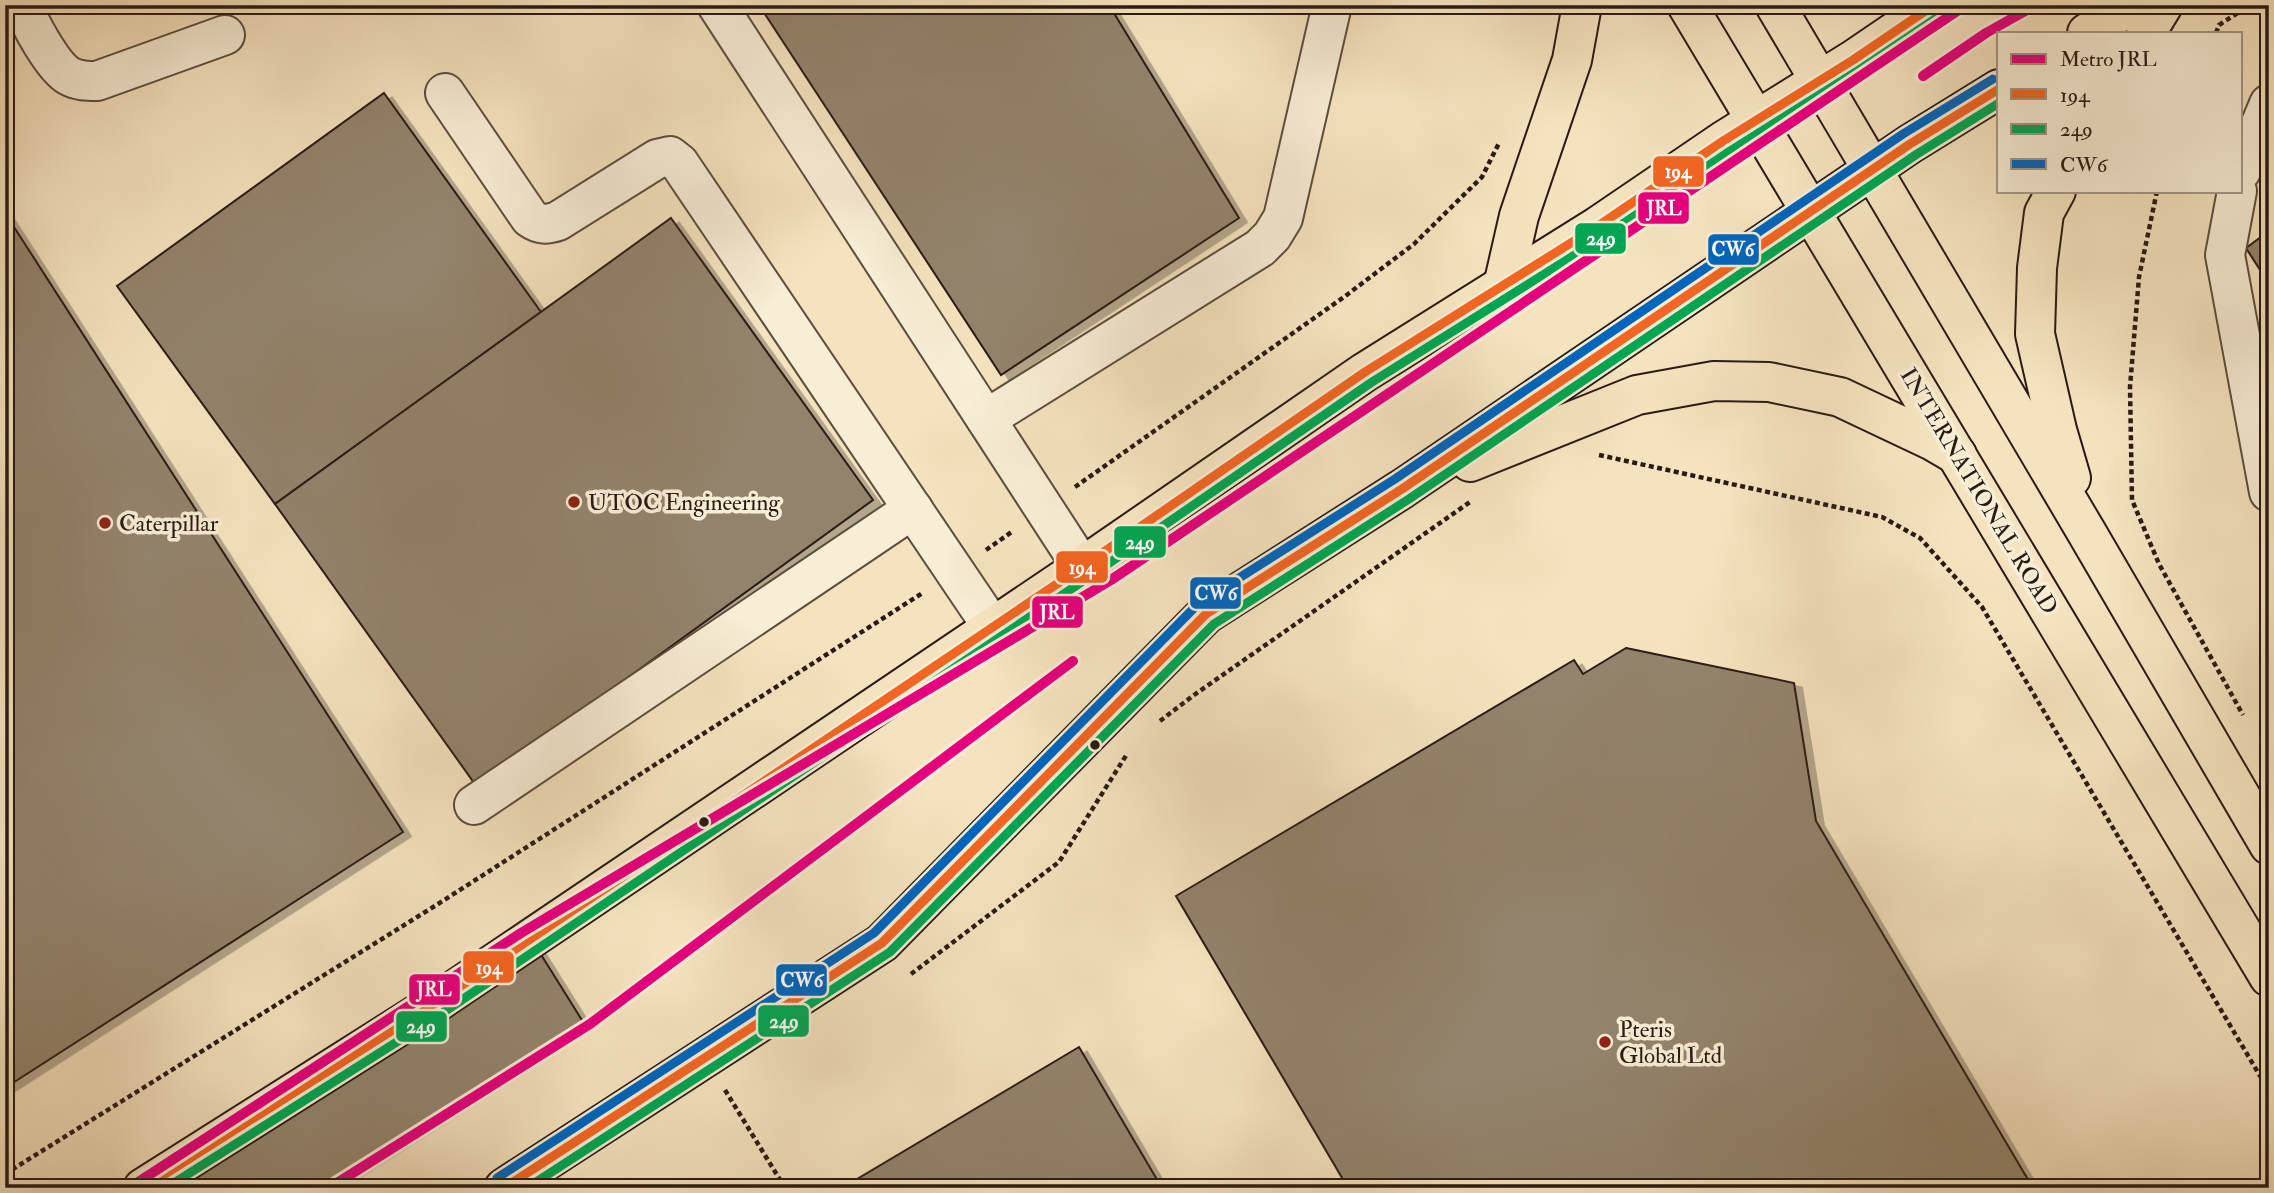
<svg xmlns="http://www.w3.org/2000/svg" width="2274" height="1193" font-family="'IM FELL Double Pica',serif">
  <style>
    .building { fill: #93836c; stroke: #291b13; stroke-width: 2; filter: url(#shadow) }
    .lines { fill: none; stroke-linecap: round; stroke-linejoin: round }
    .minor-casing { stroke: #5c4d3e; stroke-width: 42 }
    .major-casing { stroke: #291b13; stroke-width: 42 }
    .path { stroke: #291b13; stroke-width: 4.5; stroke-dasharray: 5 3.5; stroke-linecap: butt }
    .minor { stroke: #f8edd5; stroke-width: 38 }
    .major { stroke: #f5e3bf; stroke-width: 38 }
    .bus-1-casing { stroke: #f8edd5; stroke-width: 14 }
    .bus-2-casing { stroke: #f8edd5; stroke-width: 14 }
    .bus-3-casing { stroke: #f8edd5; stroke-width: 14 }
    .bus-1 { stroke: #f26522; stroke-width: 9 }
    .bus-2 { stroke: #00a651; stroke-width: 9 }
    .bus-3 { stroke: #0065bd; stroke-width: 9 }
    .metro-1-casing { stroke: #f8edd5; stroke-width: 16 }
    .metro-1 { stroke: #e5007d; stroke-width: 10 }
    .poi-dot { fill: #8f2418; stroke: #f8edd5; stroke-width: 2.5 }
    .bus-dot { fill: #291b13; stroke: #f8edd5; stroke-width: 2.5 }
    .labels { text-anchor: middle; dominant-baseline: central; stroke-width: 7; stroke-linejoin: round; paint-order: stroke }
    .street-label { font-size: 23px; fill: #291b13; stroke: #f8edd5 }
    .poi-label { font-size: 23px; fill: #291b13; stroke: #f8edd5; text-anchor: start }
    .line-badge { stroke: #f8edd5; stroke-width: 2.5 }
    .badge-label { font-size: 19px; text-anchor: middle; font-weight: bold; fill: #fff }
  </style>
  <defs>
    <filter id="shadow"><feDropShadow dx="8" dy="4.5" stdDeviation="0" flood-color="#0004"/></filter>
  </defs>
  <rect width="100%" height="100%" fill="#f5e3bf"/>
  <filter id="stains"><feTurbulence type="fractalNoise" baseFrequency=".00286" numOctaves="4"/><feColorMatrix values="0 0 0 0 .2 0 0 0 0 .09 0 0 0 0 .02 0 0 0 .5 -.17"/></filter>
  <radialGradient id="worn" r=".72"><stop offset=".6" stop-color="#630" stop-opacity="0"/><stop offset="1" stop-color="#630" stop-opacity=".3"/></radialGradient>
  <!-- building -->
  <g class="building">
    <polygon points="759,5 1109,5 1239,218 1001,375"/>
    <polygon points="384,93 541,312 275,504 117,286"/>
    <polygon points="5,213 403,832 5,1088"/>
    <polygon points="671,218 873,500 477,787 275,504"/>
    <polygon points="2269,231 2269,284 2246,248"/>
    <polygon points="1626,648 1794,683 1816,821 2033,1188 1348,1188 1176,896 1574,660 1583,674"/>
    <polygon points="530,937 585,1025 328,1188 134,1188"/>
    <polygon points="1079,1047 1162,1188 842,1188"/>
  </g>
  <g class="lines">
    <defs>
      <g id="minor">
        <path d="M 23,5 C 29,23 53,67 69,76 C 78,81 87,81 97,81 L 225,35"/>
        <polyline points="717,5 1082,567"/>
        <path d="M 445,93 L 530,218 C 540,225 546,225 558,221 L 657,159 L 670,156 L 679,163 L 993,628"/>
        <polyline points="2241,171 2269,104"/>
        <polyline points="2237,191 2225,255 2269,492"/>
        <polyline points="986,419 1260,248 1272,236 1283,218 1332,5"/>
        <polyline points="474,805 913,509"/>
      </g>
      <g id="major">
        <polyline points="1687,5 2269,977"/>
        <polyline points="1775,5 2087,533 2269,845"/>
        <polyline points="2087,33 2131,5"/>
        <polyline points="2146,33 2163,5"/>
        <polyline points="2056,191 2044,213 2037,268 2035,334 2057,430 2071,478"/>
        <polyline points="1503,286 1519,216 1572,60 1582,5"/>
        <polyline points="1470,462 1637,395 1714,381 1769,382 1840,397 1933,441 1957,455"/>
        <polyline points="143,1188 434,1004 1082,567 1365,372 1598,226 1723,141 1853,60 1934,5"/>
        <polyline points="504,1188 882,943 1206,614 1402,489 1910,144 1999,89"/>
      </g>
    </defs>
    <!-- minor casing -->
    <use href="#minor" class="minor-casing"/>
    <!-- major casing -->
    <use href="#major" class="major-casing"/>
    <!-- path -->
    <g class="path">
      <polyline points="2216,33 2219,25 2250,5"/>
      <polyline points="2157,191 2139,277 2130,387 2132,500 2159,564 2243,715"/>
      <polyline points="1599,455 1882,517 1920,538 1982,607 2269,1091"/>
      <polyline points="1075,487 1344,297 1414,244 1482,177 1499,143"/>
      <polyline points="986,550 1013,531"/>
      <polyline points="1160,721 1194,695 1470,502"/>
      <polyline points="911,974 1059,862 1127,754"/>
      <polyline points="725,1090 785,1188"/>
      <polyline points="5,1174 438,904 924,592"/>
    </g>
    <!-- minor -->
    <use href="#minor" class="minor"/>
    <!-- major -->
    <use href="#major" class="major"/>
    <defs>
      <g id="bus-1">
        <polyline points="143,1188 434,1004 1082,567 1365,372 1598,226 1723,141 1853,60 1934,5"/>
        <polyline points="504,1188 882,943 1206,614 1402,489 1910,144 1999,89"/>
      </g>
      <g id="bus-2">
        <polyline points="166,1188 441,1014 1089,577 1372,382 1605,236 1730,151 1859,70 1941,15"/>
        <polyline points="527,1188 890,952 1214,624 1409,499 1917,154 1999,103"/>
      </g>
      <polyline id="bus-3" points="497,1178 874,933 1198,604 1395,479 1903,134 1993,79"/>
    </defs>
    <!-- bus-1 casing -->
    <use href="#bus-1" class="bus-1-casing"/>
    <!-- bus-2 casing -->
    <use href="#bus-2" class="bus-2-casing"/>
    <!-- bus-3 casing -->
    <use href="#bus-3" class="bus-3-casing"/>
    <!-- bus-1 -->
    <use href="#bus-1" class="bus-1"/>
    <!-- bus-2 -->
    <use href="#bus-2" class="bus-2"/>
    <!-- bus-3 -->
    <use href="#bus-3" class="bus-3"/>
    <defs>
      <g id="metro-1">
        <polyline points="1923,76 1986,33 2036,5"/>
        <polyline points="129,1188 521,933 1111,580 1966,5"/>
        <polyline points="329,1188 590,1024 1073,661"/>
      </g>
    </defs>
    <!-- metro-1 casing -->
    <use href="#metro-1" class="metro-1-casing"/>
    <!-- metro-1 -->
    <use href="#metro-1" class="metro-1"/>
  </g>
  <!-- markers -->
  <g class="poi-dot">
    <circle cx="574" cy="502" r="7"/>
    <circle cx="105" cy="523" r="7"/>
    <circle cx="1605" cy="1042" r="7"/>
  </g>
  <g class="bus-dot">
    <circle cx="1095" cy="745" r="6"/>
    <circle cx="704" cy="822" r="6"/>
  </g>
  <g class="labels">
    <!-- street labels -->
    <g class="street-label">
      <text transform="translate(1979 491) rotate(59)">INTERNATIONAL ROAD</text>
    </g>
    <!-- poi labels -->
    <g class="poi-label">
      <text x="588" y="502">UTOC Engineering</text>
      <text x="119" y="523">Caterpillar</text>
      <text x="1619" y="1029">Pteris<tspan x="1619" dy="26">Global Ltd</tspan></text>
    </g>
  </g>
  <g class="line-badge">
    <rect x="1652" y="155" width="53" height="33" rx="7" fill="#f26522"/>
    <rect x="1637" y="191" width="53" height="34" rx="7" fill="#e5007d"/>
    <rect x="1574" y="222" width="53" height="33" rx="7" fill="#00a651"/>
    <rect x="1707" y="233" width="53" height="33" rx="7" fill="#0065bd"/>
    <rect x="1113" y="525" width="54" height="34" rx="7" fill="#00a651"/>
    <rect x="1055" y="550" width="54" height="34" rx="7" fill="#f26522"/>
    <rect x="1189" y="576" width="53" height="34" rx="7" fill="#0065bd"/>
    <rect x="1031" y="595" width="53" height="34" rx="7" fill="#e5007d"/>
    <rect x="462" y="950" width="53" height="34" rx="7" fill="#f26522"/>
    <rect x="775" y="963" width="53" height="34" rx="7" fill="#0065bd"/>
    <rect x="408" y="973" width="53" height="33" rx="7" fill="#e5007d"/>
    <rect x="757" y="1004" width="53" height="34" rx="7" fill="#00a651"/>
    <rect x="395" y="1010" width="53" height="33" rx="7" fill="#00a651"/>
  </g>
  <g class="badge-label">
    <text x="1678" y="178">194</text>
    <text x="1664" y="215">JRL</text>
    <text x="1601" y="245">249</text>
    <text x="1733" y="256">CW6</text>
    <text x="1140" y="549">249</text>
    <text x="1082" y="574">194</text>
    <text x="1216" y="600">CW6</text>
    <text x="1057" y="619">JRL</text>
    <text x="489" y="974">194</text>
    <text x="802" y="987">CW6</text>
    <text x="434" y="996">JRL</text>
    <text x="784" y="1028">249</text>
    <text x="421" y="1033">249</text>
  </g>
  <!-- margin -->
  <rect width="2274" height="1193" fill="none" stroke="#f5e3bf" stroke-width="28"/>
  <rect x="7" y="7" width="2260" height="1179" fill="none" stroke="#291b13" stroke-width="3.5"/>
  <rect x="14" y="14" width="2246" height="1165" fill="none" stroke="#291b13" stroke-width="2"/>
  <!-- legend -->
  <rect x="1997" y="32" width="245" height="161" fill="#f8edd5" stroke="#a59987" stroke-width="2"/>
  <rect x="2011" y="54" width="35" height="10" fill="#e5007d" stroke="#a59987" stroke-width="2"/>
  <text x="2060" y="66" font-size="21" fill="#291b13">Metro JRL</text>
  <rect x="2011" y="89" width="35" height="10" fill="#f26522" stroke="#a59987" stroke-width="2"/>
  <text x="2060" y="102" font-size="21" fill="#291b13">194</text>
  <rect x="2011" y="124" width="35" height="10" fill="#00a651" stroke="#a59987" stroke-width="2"/>
  <text x="2060" y="136" font-size="21" fill="#291b13">249</text>
  <rect x="2011" y="159" width="35" height="10" fill="#0065bd" stroke="#a59987" stroke-width="2"/>
  <text x="2060" y="172" font-size="21" fill="#291b13">CW6</text>
  <rect width="100%" height="100%" filter="url(#stains)"/>
  <rect width="100%" height="100%" fill="url(#worn)"/>
</svg>
